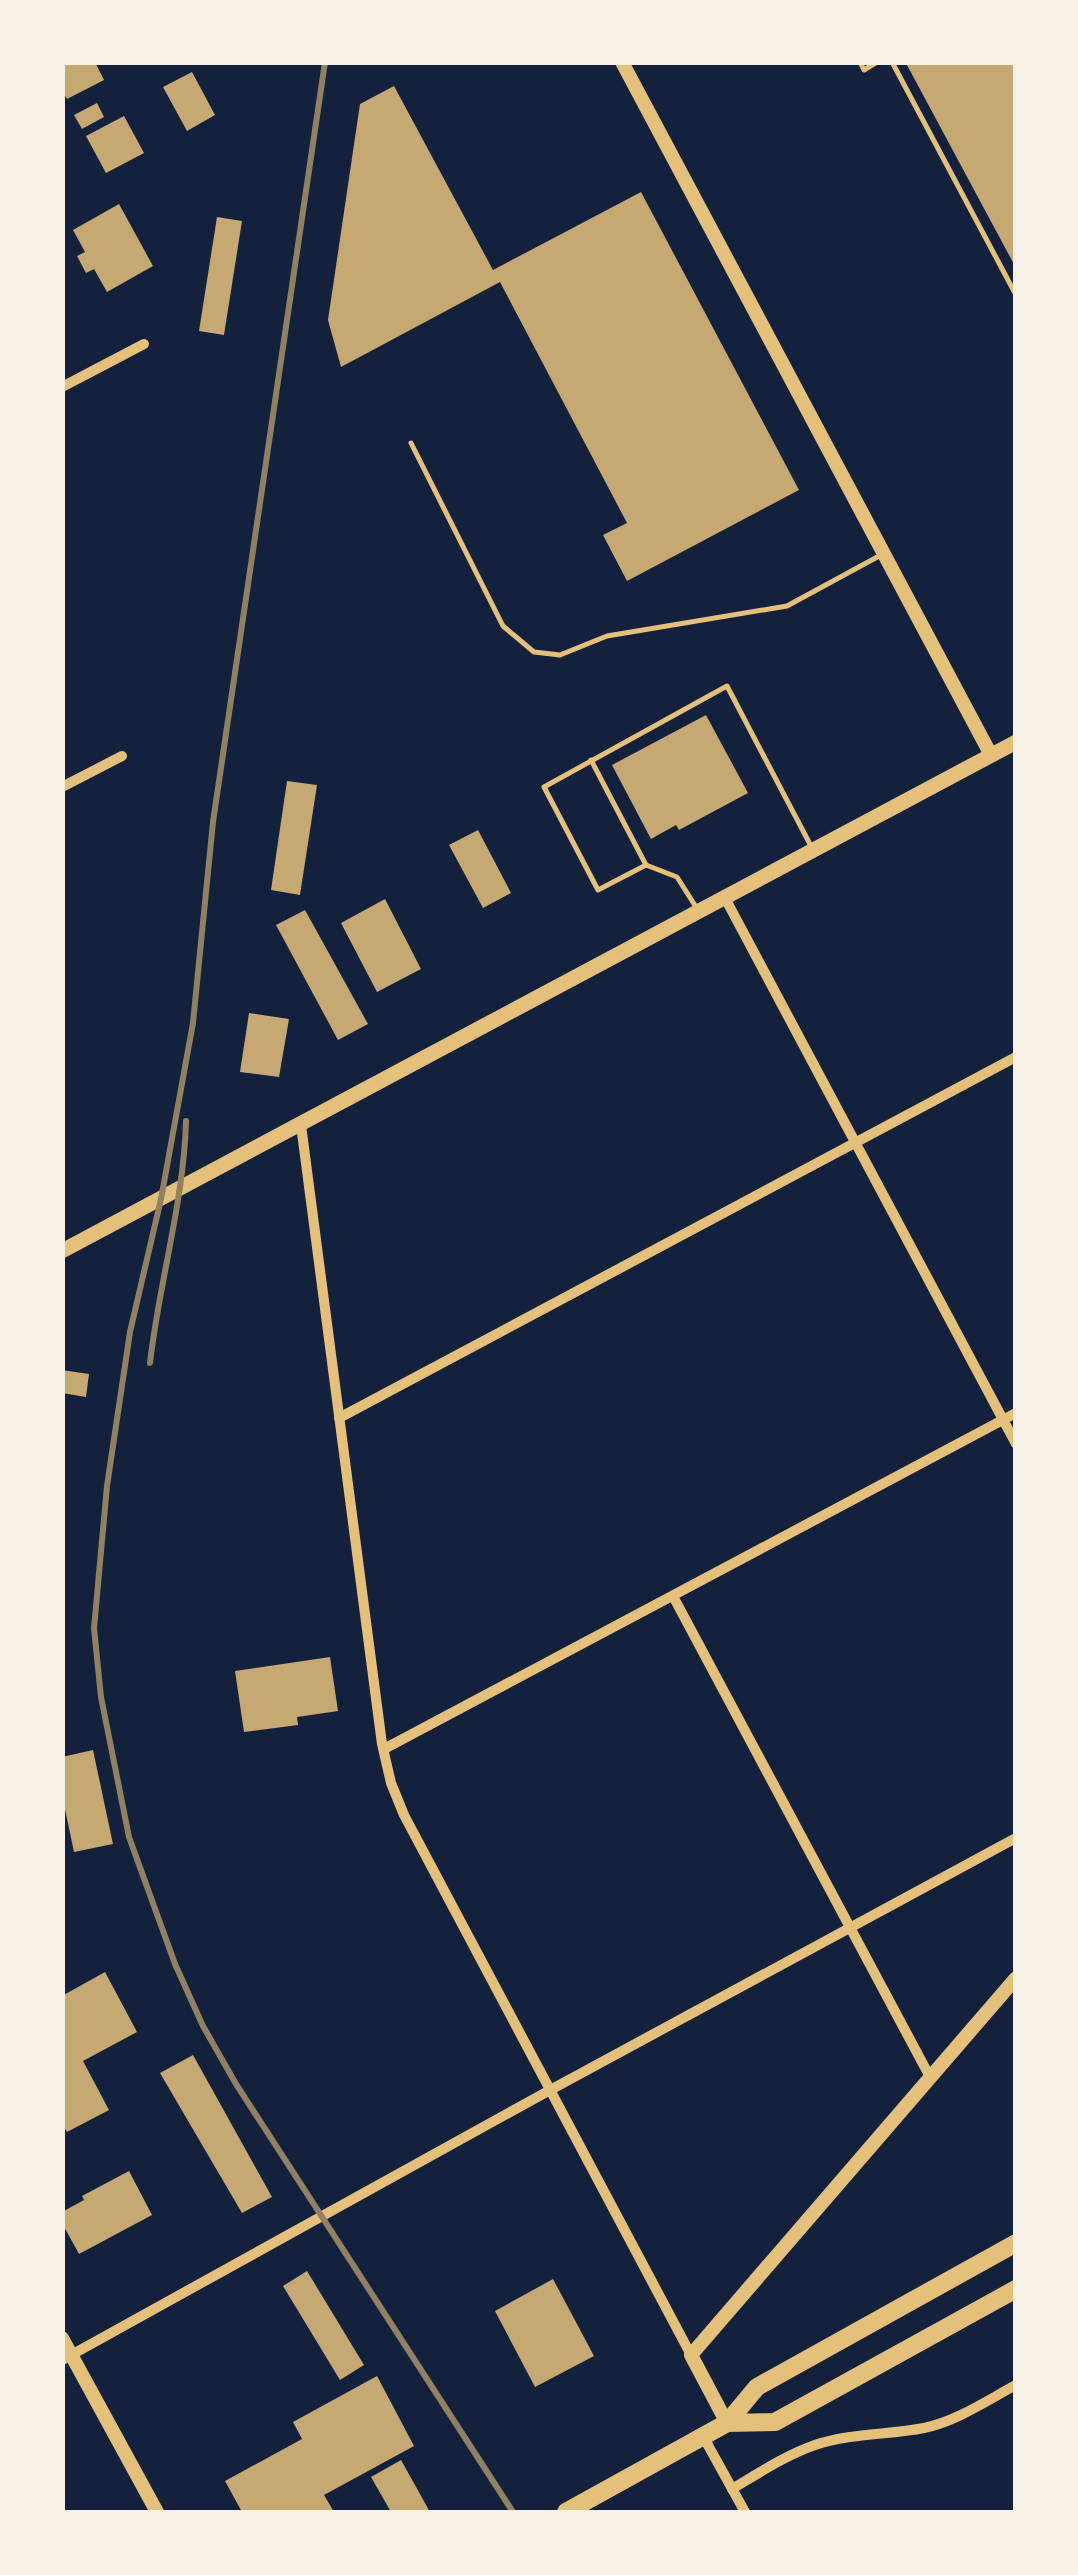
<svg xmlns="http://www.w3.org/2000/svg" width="1078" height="2575" font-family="Manrope,sans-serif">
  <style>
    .building { fill: #c6a872 }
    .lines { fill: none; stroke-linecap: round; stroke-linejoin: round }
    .service { stroke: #e5c07b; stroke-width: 5 }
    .minor { stroke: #e5c07b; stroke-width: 10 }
    .tertiary { stroke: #e5c07b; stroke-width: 14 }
    .secondary { stroke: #e5c07b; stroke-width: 15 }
    .primary { stroke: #e5c07b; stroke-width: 18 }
    .rail { stroke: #918062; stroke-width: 6 }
  </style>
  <rect width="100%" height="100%" fill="#14213d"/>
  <!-- building -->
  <g class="building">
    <polygon points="62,62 95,62 104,80 67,99 62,91"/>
    <polygon points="911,62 1016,62 1016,268 907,65"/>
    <polygon points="192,72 215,115 187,131 163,87"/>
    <polygon points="394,86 493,270 641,192 799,490 627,581 603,535 627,523 500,282 341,367 328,320 360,104"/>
    <polygon points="97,103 104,117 82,129 74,115"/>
    <polygon points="124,116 144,153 106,173 86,136"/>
    <polygon points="119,204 153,266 107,292 94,269 86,273 77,256 85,252 73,230"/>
    <polygon points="217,217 242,221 224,335 199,331"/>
    <polygon points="706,715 748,793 679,830 676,825 651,839 612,765"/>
    <polygon points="287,781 317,785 300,895 271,890"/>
    <polygon points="478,830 511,893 483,908 449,845"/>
    <polygon points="385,899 421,969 377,992 341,923"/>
    <polygon points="305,910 368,1024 338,1040 276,925"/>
    <polygon points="249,1013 289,1019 279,1077 240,1072"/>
    <polygon points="62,1370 89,1374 86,1397 62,1393"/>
    <polygon points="330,1657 338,1711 297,1717 298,1725 244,1732 235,1671"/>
    <polygon points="93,1750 113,1844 74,1852 62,1795 62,1757"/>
    <polygon points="105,1972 137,2032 83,2061 109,2110 67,2132 62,2124 62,1996"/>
    <polygon points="193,2055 272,2197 242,2213 160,2073"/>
    <polygon points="129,2171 152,2215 79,2254 62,2223 62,2212 84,2200 82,2196"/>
    <polygon points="307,2271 364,2365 340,2380 283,2286"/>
    <polygon points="553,2279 594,2356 535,2387 495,2311"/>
    <polygon points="377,2376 414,2446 324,2495 334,2512 242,2512 225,2481 302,2439 293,2422"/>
    <polygon points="401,2460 430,2512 391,2512 371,2477"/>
  </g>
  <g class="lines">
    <!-- service -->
    <g class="service">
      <polyline points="860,62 864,70 877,62"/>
      <polyline points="892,62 1016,295"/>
      <polyline points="411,443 503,626 534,652 560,655 607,636 787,606 881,555"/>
      <polyline points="591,760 646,865 677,877 696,907"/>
      <polyline points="646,865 598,890 544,787 727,686 812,848"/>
    </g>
    <!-- minor -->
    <g class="minor">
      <polyline points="62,387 144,344"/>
      <polyline points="62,787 122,756"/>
      <polyline points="725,898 1016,1444"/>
      <polyline points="301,1125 382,1744 391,1783 404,1815 691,2355"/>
      <polyline points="339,1418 1016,1057"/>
      <polyline points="674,1598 930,2077"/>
      <polyline points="384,1749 1016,1413"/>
      <polyline points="62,2360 550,2090 1016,1838"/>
      <polyline points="704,2438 745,2512"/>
      <path d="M 732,2489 C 759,2473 786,2455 815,2445 C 851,2433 888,2435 924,2428 C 957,2421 986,2401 1016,2385"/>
    </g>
    <!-- tertiary -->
    <g class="tertiary">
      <polyline points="622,62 991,755"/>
      <polyline points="62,2338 157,2512"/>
      <polyline points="727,2423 691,2355 1016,1978"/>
    </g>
    <!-- secondary -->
    <polyline class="secondary" points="62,1251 1016,742"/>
    <!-- primary -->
    <g class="primary">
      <polyline points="727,2423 775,2422 1016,2289"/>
      <polyline points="566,2512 727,2423 757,2387 1016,2243"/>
    </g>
    <!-- rail -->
    <g class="rail">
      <polyline points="325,62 213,822 193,1023 161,1199 130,1332 107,1486 94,1628 101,1697 129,1837 175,1964 203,2026 236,2084 513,2512"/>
      <path d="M 150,1363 C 159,1283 184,1201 186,1121"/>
    </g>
  </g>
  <!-- border -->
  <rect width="1078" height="2575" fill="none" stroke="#f6f1e7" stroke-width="130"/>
</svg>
